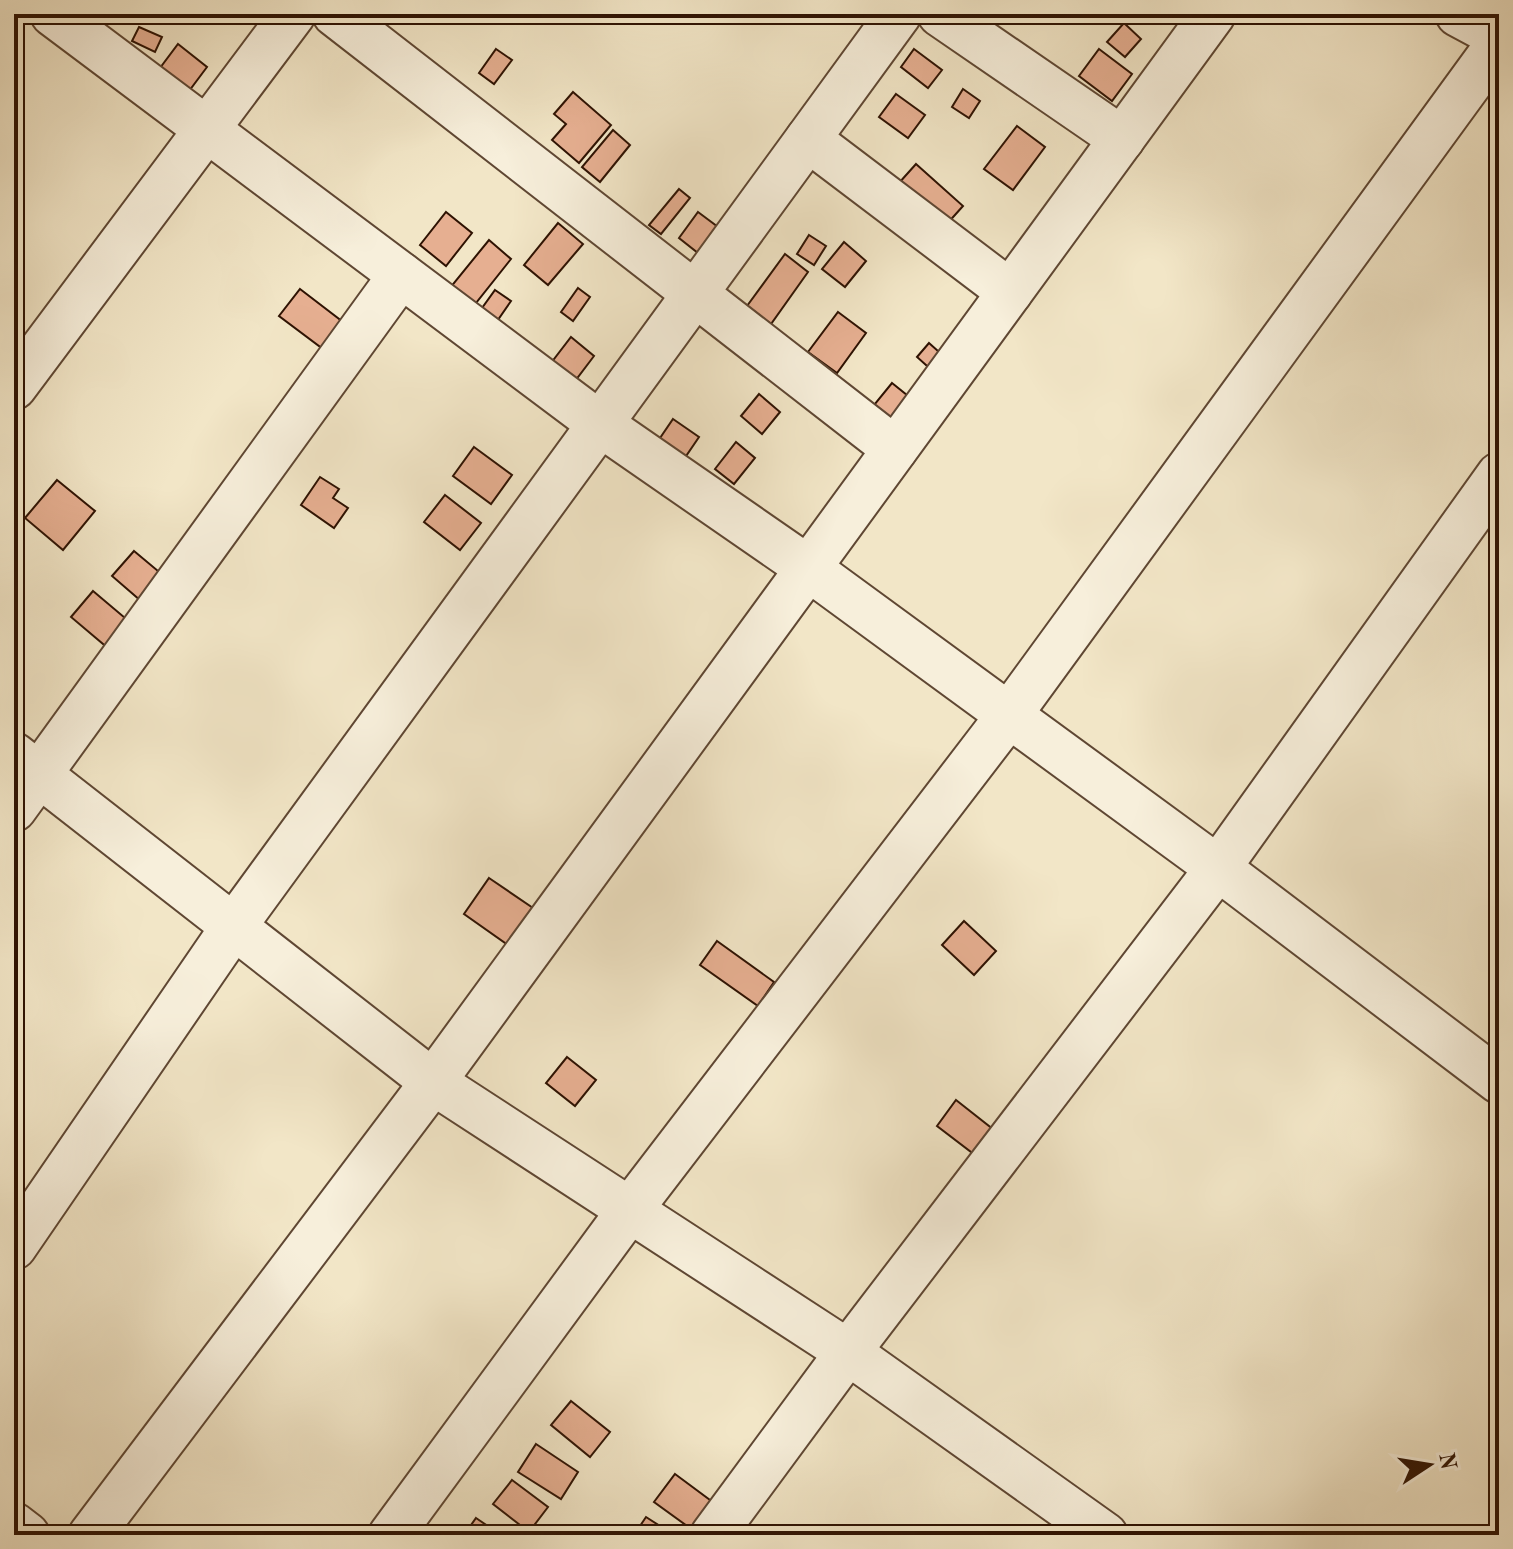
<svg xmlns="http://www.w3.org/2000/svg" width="1513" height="1549" font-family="'Old Standard TT',serif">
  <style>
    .building { fill: #e6af91; stroke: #2e1202; stroke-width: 2 }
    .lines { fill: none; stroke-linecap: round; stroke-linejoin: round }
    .minor-casing { stroke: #5f4733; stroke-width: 48 }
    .minor { stroke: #f7efdb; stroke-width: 44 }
  </style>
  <rect width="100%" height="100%" fill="#f2e6c7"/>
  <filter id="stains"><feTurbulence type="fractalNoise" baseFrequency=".0025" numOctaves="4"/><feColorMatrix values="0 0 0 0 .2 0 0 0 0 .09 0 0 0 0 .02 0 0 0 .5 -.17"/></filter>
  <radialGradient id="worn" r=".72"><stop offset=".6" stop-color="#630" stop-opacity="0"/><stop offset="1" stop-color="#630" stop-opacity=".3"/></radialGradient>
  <!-- building -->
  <g class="building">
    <polygon points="1124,23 1141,39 1125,57 1107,42"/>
    <polygon points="139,27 162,37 155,52 132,41"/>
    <polygon points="178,44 207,67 180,103 151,80"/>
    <polygon points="496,49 512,60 494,84 479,73"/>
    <polygon points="914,49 942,70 928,88 901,67"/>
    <polygon points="1099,49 1132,74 1112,101 1079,76"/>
    <polygon points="963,89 980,101 969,118 952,107"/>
    <polygon points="573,92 611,125 579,163 552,140 566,124 554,114"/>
    <polygon points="896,94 925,115 908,138 879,117"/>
    <polygon points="1017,126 1045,147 1013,190 984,169"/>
    <polygon points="613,130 630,145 600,182 582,167"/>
    <polygon points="916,164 963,206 937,235 890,193"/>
    <polygon points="679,189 690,198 661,234 649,225"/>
    <polygon points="446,212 472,233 446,266 420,245"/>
    <polygon points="698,212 718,227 698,253 679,238"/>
    <polygon points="558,223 583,244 548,285 524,265"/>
    <polygon points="809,235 826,246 814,265 797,254"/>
    <polygon points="489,240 511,259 468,313 445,294"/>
    <polygon points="844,242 866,261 845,287 822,269"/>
    <polygon points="785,254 808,272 771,324 747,306"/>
    <polygon points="578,288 590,297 573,321 561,312"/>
    <polygon points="300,289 343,322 323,349 279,316"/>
    <polygon points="495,290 511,301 493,327 477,315"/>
    <polygon points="838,312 866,333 837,373 808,352"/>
    <polygon points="571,337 594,356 575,381 551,363"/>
    <polygon points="929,343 948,360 936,374 917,357"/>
    <polygon points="892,383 918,404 900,426 874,405"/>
    <polygon points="759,394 780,412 762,434 741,416"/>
    <polygon points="673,419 699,437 684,459 658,441"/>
    <polygon points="736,442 755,458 734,484 715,469"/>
    <polygon points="474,447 512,475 491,504 453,476"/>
    <polygon points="320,477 339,489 333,498 348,508 334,528 301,505"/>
    <polygon points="57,480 95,511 63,550 25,518"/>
    <polygon points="445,495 481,523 460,550 424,522"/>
    <polygon points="134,551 170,581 148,607 112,576"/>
    <polygon points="93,591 131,623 109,649 71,617"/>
    <polygon points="489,878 533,908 508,945 464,914"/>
    <polygon points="964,921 996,951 974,975 942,945"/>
    <polygon points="717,941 774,982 758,1006 700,965"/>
    <polygon points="567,1057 596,1080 575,1106 546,1083"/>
    <polygon points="956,1100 994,1130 975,1155 937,1126"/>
    <polygon points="571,1401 610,1432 590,1457 551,1425"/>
    <polygon points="536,1444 578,1472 561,1499 518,1472"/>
    <polygon points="675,1474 714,1503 694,1531 654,1502"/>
    <polygon points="512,1480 548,1507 529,1532 493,1504"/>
    <polygon points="646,1517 674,1535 634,1535"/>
    <polygon points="476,1518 501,1535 464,1535"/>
  </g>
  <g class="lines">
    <defs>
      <g id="minor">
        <polyline points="53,14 600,424 808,568 1218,868 1499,1081"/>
        <polyline points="335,14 895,449"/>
        <polyline points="940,14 1122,139"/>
        <polyline points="1458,14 1499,36"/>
        <polyline points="808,139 1010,292"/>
        <polyline points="14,387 293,14"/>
        <polyline points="14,755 433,1082 848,1352 1105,1535"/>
        <polyline points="14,809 401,275"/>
        <polyline points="14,1247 234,926 899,14"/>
        <polyline points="14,1525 27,1535"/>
        <polyline points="91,1535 433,1082 1213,14"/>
        <polyline points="391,1535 629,1211 1009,715 1499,43"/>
        <polyline points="713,1535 848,1352 1218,868 1499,475"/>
      </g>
    </defs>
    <!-- minor casing -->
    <use href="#minor" class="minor-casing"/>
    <!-- minor -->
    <use href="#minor" class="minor"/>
  </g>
  <!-- margin -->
  <rect width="1513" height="1549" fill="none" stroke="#f2e6c7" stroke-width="48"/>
  <rect x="16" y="16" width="1481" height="1517" fill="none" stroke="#2e1202" stroke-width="4"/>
  <rect x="24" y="24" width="1465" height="1501" fill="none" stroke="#2e1202" stroke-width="2"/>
  <!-- north arrow -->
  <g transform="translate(1429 1465) rotate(78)" stroke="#f7efdb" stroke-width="6" paint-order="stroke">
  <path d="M0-6L14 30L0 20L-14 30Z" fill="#2e1202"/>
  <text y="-12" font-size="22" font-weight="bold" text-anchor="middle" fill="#2e1202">N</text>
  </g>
  <rect width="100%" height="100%" filter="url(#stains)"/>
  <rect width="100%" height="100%" fill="url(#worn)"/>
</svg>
